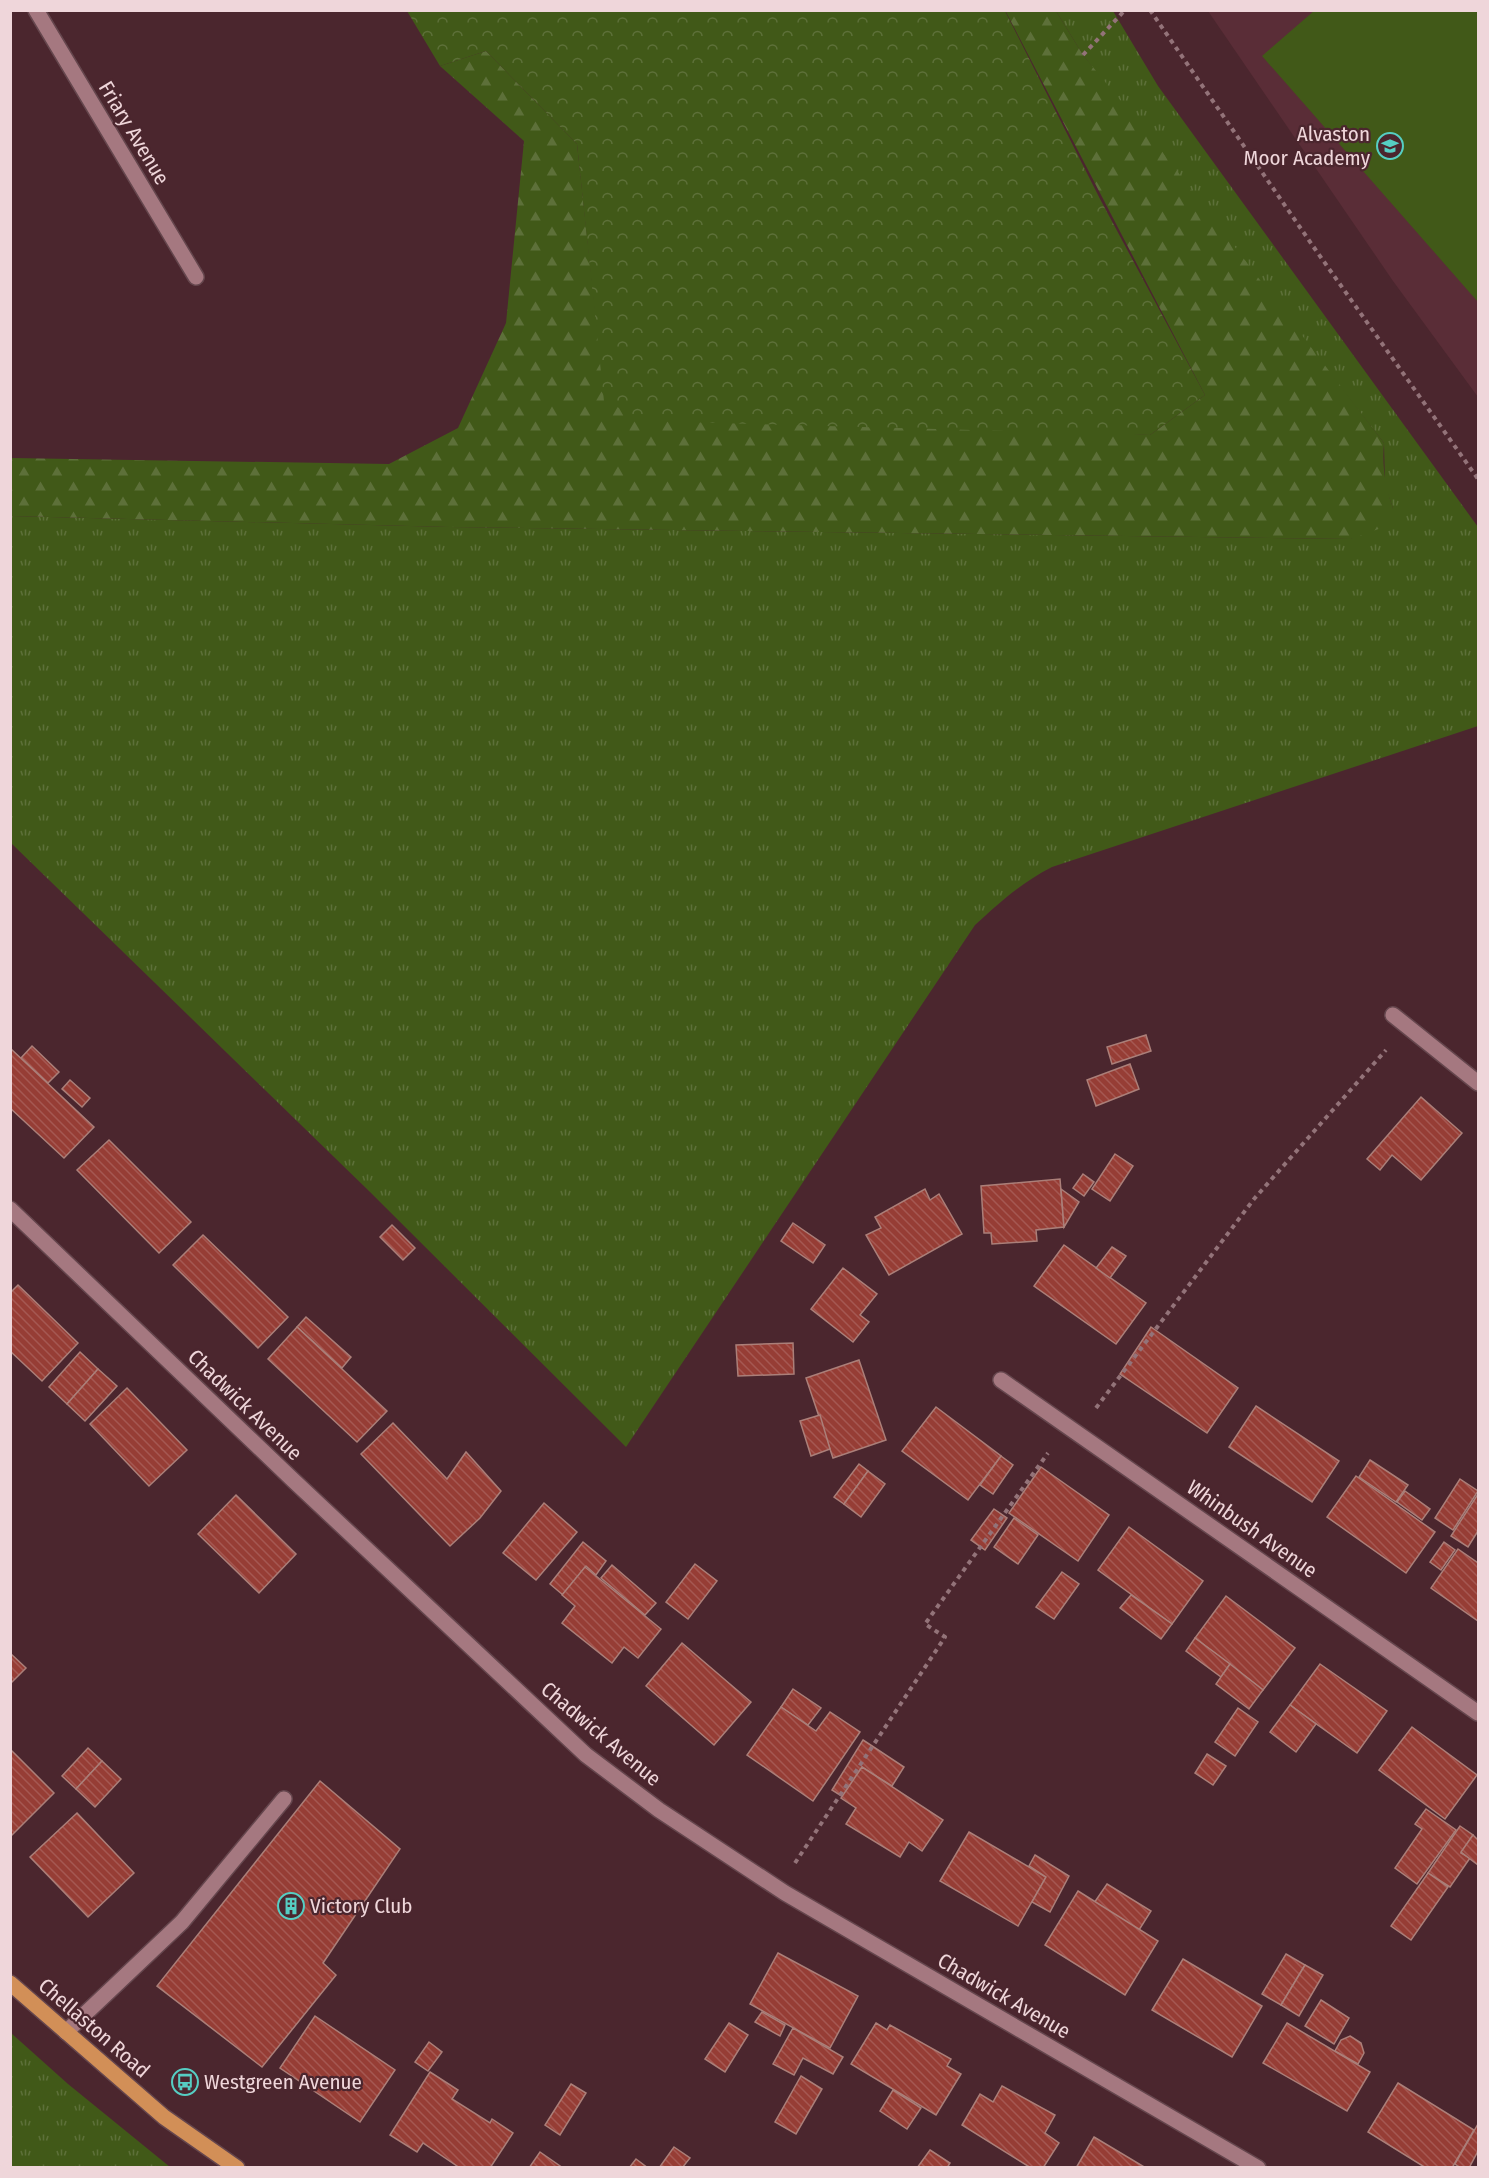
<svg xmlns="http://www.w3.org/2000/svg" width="1489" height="2178" font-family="'Fira Sans Condensed',sans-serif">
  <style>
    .built { fill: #5a2d37 }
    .grass { fill: url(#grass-tufts) }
    .forest { fill: url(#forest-firs) }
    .park { fill: url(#park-crowns) }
    .garden { fill: #415918 }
    .building { fill: url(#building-back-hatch); stroke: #ab7f79; stroke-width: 1.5 }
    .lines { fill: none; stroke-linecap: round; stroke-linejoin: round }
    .lane-casing { stroke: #65464d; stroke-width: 18 }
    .street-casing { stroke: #65464d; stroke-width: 18 }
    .primary-casing { stroke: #65464d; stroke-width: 18 }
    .path { stroke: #937379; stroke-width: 4; stroke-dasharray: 4.5 4.5; stroke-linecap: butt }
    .lane { stroke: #a57880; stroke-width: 15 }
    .street { stroke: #a57880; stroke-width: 15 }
    .primary { stroke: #d28f57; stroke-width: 15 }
    .labels { text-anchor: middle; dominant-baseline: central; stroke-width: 4.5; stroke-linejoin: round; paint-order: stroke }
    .street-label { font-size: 21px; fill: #efd6da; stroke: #4b262e }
    .poi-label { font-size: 21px; fill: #efd6da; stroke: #4b262e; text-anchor: start }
  </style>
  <defs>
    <pattern id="grass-tufts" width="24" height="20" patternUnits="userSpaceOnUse" patternTransform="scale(1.5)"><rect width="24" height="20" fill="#415918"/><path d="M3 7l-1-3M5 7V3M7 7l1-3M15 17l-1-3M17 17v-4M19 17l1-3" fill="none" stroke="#5d7039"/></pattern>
    <pattern id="forest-firs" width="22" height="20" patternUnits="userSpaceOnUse" patternTransform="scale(1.5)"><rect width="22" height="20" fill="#415918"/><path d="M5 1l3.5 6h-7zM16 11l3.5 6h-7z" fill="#5d7039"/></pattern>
    <pattern id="park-crowns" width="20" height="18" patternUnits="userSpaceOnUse" patternTransform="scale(1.5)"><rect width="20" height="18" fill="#415918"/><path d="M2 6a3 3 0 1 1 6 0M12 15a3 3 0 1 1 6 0" fill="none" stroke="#5d7039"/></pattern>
    <pattern id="building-back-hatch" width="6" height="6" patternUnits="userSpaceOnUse" patternTransform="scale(1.5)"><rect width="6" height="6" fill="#963d35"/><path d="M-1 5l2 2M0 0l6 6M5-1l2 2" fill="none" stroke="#a55852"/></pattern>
  </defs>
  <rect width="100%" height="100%" fill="#4b262e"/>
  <!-- built -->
  <polygon class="built" points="1208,11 1478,11 1478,397 1393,281"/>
  <!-- grass -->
  <g class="grass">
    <path d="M 1056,11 L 1113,11 L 1158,86 L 1478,527 L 1478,726 L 1052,867 C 1021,883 1001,901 975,925 L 626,1447 L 369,1191 L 11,843 L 10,516 L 449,527 L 1351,539 L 1393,508 L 1385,486 L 1384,443 L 1083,55 Z"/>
    <polygon points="11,2033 68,2084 170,2167 11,2167"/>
  </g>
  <!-- forest -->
  <path class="forest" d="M 1005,10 L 1056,11 L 1083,55 L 1161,150 L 1384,443 C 1382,466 1385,486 1393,508 L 1384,527 L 1351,539 L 449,527 L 11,516 L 11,458 L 389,464 L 458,428 L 506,323 L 524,141 L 440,66 L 486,51 L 577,144 L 605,401 L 1150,435 L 1205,395 Z"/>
  <!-- park -->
  <polygon class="park" points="407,11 1005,11 1100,199 1205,395 1150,435 648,421 604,401 577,144 486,51 440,66"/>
  <!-- garden -->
  <polygon class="garden" points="1315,10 1478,11 1478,302 1262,56"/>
  <!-- building -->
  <g class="building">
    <polygon points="1146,1035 1151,1051 1112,1064 1107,1047"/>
    <polygon points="32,1046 59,1072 48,1083 21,1058"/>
    <polygon points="10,1048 94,1127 64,1158 10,1108"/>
    <polygon points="1130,1064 1139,1089 1096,1106 1087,1080"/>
    <polygon points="70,1080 90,1098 82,1107 62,1089"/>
    <polygon points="1421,1097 1462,1133 1421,1180 1392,1155 1380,1170 1367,1159"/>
    <polygon points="109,1140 191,1222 159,1253 77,1170"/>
    <polygon points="1115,1154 1133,1166 1110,1201 1092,1189"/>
    <polygon points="1083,1174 1094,1182 1084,1196 1073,1188"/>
    <polygon points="1060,1179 1064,1227 1036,1230 1037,1241 992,1244 991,1233 984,1233 981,1186"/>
    <polygon points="925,1189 930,1200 939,1194 962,1234 889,1275 866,1235 881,1228 875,1217"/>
    <polygon points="1061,1189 1079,1202 1064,1227"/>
    <polygon points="793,1223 825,1245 813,1263 781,1241"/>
    <polygon points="392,1225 415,1248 403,1260 380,1237"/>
    <polygon points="203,1235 288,1317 258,1348 173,1265"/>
    <polygon points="1064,1245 1146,1303 1116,1344 1034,1286"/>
    <polygon points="1112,1247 1126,1256 1110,1278 1096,1268"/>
    <polygon points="843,1268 877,1294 860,1315 869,1322 853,1342 811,1309"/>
    <polygon points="18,1285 78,1343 42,1381 10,1351 10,1293"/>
    <polygon points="306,1317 351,1357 342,1368 297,1327"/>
    <polygon points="297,1327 387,1411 357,1442 268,1359"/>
    <polygon points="1151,1327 1238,1388 1207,1433 1120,1374"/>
    <polygon points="793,1343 794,1374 738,1376 736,1345"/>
    <polygon points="80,1352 98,1369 67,1404 49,1387"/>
    <polygon points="859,1360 886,1440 833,1458 806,1378"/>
    <polygon points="98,1369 117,1386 85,1421 67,1404"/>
    <polygon points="127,1388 187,1450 149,1486 90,1424"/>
    <polygon points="1256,1406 1339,1461 1312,1502 1229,1447"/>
    <polygon points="936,1407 1001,1456 968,1500 902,1451"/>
    <polygon points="820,1415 830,1449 811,1456 800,1421"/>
    <polygon points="393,1423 447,1479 466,1452 501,1491 480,1518 450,1546 361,1454"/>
    <polygon points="1001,1456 1013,1465 993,1494 980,1485"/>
    <polygon points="1370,1460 1408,1485 1396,1502 1359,1477"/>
    <polygon points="859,1464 868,1471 844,1504 834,1497"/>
    <polygon points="1041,1467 1109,1515 1078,1561 1009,1513"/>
    <polygon points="868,1471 885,1484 861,1517 844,1504"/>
    <polygon points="1356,1476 1435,1532 1406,1573 1327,1517"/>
    <polygon points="1460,1479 1478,1491 1453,1530 1435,1518"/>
    <polygon points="1405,1491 1430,1509 1422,1520 1397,1502"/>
    <polygon points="1478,1494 1478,1531 1468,1547 1451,1536"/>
    <polygon points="236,1495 296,1554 259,1593 198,1534"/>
    <polygon points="544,1503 577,1532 536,1580 503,1553"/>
    <polygon points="994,1509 1007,1518 985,1550 971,1540"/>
    <polygon points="1014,1518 1038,1535 1018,1564 994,1547"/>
    <polygon points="1129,1527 1203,1581 1172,1624 1098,1570"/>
    <polygon points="583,1542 606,1561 596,1575 586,1566 563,1595 550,1584"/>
    <polygon points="1444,1542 1455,1550 1441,1570 1430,1562"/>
    <polygon points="1458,1549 1478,1563 1478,1621 1431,1588"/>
    <polygon points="695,1564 717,1581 688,1619 666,1602"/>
    <polygon points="612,1565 656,1603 645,1615 601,1578"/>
    <polygon points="585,1567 661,1629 638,1658 624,1647 612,1663 562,1623 575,1606 562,1595"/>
    <polygon points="1062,1572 1079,1584 1054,1619 1036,1607"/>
    <polygon points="1131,1595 1172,1624 1161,1639 1120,1608"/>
    <polygon points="1226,1596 1295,1648 1263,1690 1195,1638"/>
    <polygon points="1195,1638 1230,1664 1221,1677 1186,1651"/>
    <polygon points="682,1643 751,1702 714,1745 646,1686"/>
    <polygon points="10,1653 26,1668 10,1684"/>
    <polygon points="1230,1664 1263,1690 1249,1709 1216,1684"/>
    <polygon points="1320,1664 1387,1711 1357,1753 1290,1705"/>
    <polygon points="793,1689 821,1708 808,1725 781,1707"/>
    <polygon points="1290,1705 1316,1724 1296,1752 1270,1732"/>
    <polygon points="781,1707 816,1731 830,1712 860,1732 813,1801 747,1755"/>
    <polygon points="1238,1708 1258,1722 1235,1756 1215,1742"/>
    <polygon points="1412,1727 1477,1775 1445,1819 1379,1770"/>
    <polygon points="863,1740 904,1767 892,1786 862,1767 843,1797 832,1790"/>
    <polygon points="88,1748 102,1761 76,1789 62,1776"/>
    <polygon points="10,1749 54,1793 10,1837"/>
    <polygon points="1207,1754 1226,1766 1213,1785 1195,1773"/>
    <polygon points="102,1761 121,1779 95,1807 76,1789"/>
    <polygon points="862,1767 943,1820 922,1851 909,1842 900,1857 846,1824 856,1808 841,1798"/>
    <polygon points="320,1781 400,1849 323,1963 336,1975 262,2067 157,1986"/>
    <polygon points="1426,1809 1456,1830 1417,1884 1395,1868 1422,1829 1415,1824"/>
    <polygon points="77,1813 134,1873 88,1917 30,1857"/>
    <polygon points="1460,1826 1473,1835 1461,1853 1470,1858 1450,1887 1428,1873"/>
    <polygon points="969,1832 1046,1877 1018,1926 940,1881"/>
    <polygon points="1473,1835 1478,1840 1478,1865 1461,1852"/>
    <polygon points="1035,1855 1069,1876 1050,1912 1032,1902 1046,1877 1029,1866"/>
    <polygon points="1428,1873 1448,1887 1411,1940 1391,1926"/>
    <polygon points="1107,1884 1151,1911 1139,1930 1094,1903"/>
    <polygon points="1078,1891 1158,1941 1125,1995 1045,1945"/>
    <polygon points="778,1953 858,1996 830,2048 750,2004"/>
    <polygon points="1286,1954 1305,1965 1281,2005 1262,1994"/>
    <polygon points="1183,1959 1262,2006 1232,2057 1152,2010"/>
    <polygon points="1305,1965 1323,1975 1299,2016 1281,2005"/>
    <polygon points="1321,2000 1349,2018 1334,2044 1305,2026"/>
    <polygon points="762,2012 785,2025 780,2036 755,2022"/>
    <polygon points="315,2016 395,2070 360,2122 280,2068"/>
    <polygon points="729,2023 748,2035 725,2072 705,2059"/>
    <polygon points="876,2023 887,2030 890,2025 951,2059 947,2066 961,2074 936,2115 851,2064"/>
    <polygon points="1287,2023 1370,2072 1347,2111 1263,2063"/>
    <polygon points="793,2028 843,2057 833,2074 803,2058 794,2075 773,2064"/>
    <polygon points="1350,2036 1361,2043 1364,2053 1358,2064 1335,2051 1341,2040"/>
    <polygon points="429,2042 442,2052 428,2071 415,2062"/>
    <polygon points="430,2072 458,2090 452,2099 490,2123 492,2119 513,2133 490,2168 460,2168 423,2143 417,2152 390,2135"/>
    <polygon points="801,2076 822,2089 796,2134 775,2122"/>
    <polygon points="1398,2083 1474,2130 1452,2168 1426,2168 1368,2132"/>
    <polygon points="571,2084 586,2093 560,2135 545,2125"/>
    <polygon points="1002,2086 1055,2115 1045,2133 1059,2143 1043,2168 1031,2168 962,2125 980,2094 993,2102"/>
    <polygon points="893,2090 921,2108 907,2129 880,2111"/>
    <polygon points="1478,2124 1478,2151 1469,2168 1461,2168 1455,2164"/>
    <polygon points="1094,2137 1146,2168 1076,2168"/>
    <polygon points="674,2147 690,2158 682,2168 659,2168"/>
    <polygon points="930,2150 950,2163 947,2168 917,2168"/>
    <polygon points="540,2152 563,2168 529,2168"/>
    <polygon points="636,2159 648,2168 629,2168"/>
  </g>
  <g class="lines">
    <defs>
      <polyline id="lane" points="66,2032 182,1922 284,1799"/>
      <g id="street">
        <polyline points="36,10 196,277"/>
        <polyline points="1393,1015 1478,1083"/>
        <polyline points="10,1209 293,1480 586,1755 659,1810 785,1893 1258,2168"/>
        <polyline points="1001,1380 1478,1713"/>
      </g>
      <polyline id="primary" points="10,1983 164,2117 237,2168"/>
    </defs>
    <!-- lane casing -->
    <use href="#lane" class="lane-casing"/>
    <!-- street casing -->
    <use href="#street" class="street-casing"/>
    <!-- primary casing -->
    <use href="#primary" class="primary-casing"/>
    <!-- path -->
    <g class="path">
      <polyline points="1150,10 1315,249 1478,479"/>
      <polyline points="1083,55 1125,10"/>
      <polyline points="1096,1408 1254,1199 1386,1050"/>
      <polyline points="795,1863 945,1637 925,1624 1048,1453"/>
    </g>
    <!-- lane -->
    <use href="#lane" class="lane"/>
    <!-- street -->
    <use href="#street" class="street"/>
    <!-- primary -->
    <use href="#primary" class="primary"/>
  </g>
  <!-- icons -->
  <defs>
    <symbol id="school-ring" viewBox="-11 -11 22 22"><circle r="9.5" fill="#4b262e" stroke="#56cec3" stroke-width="1.5"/><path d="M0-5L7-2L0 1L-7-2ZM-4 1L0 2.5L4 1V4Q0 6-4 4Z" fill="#56cec3"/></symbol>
    <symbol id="building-ring" viewBox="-11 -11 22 22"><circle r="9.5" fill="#4b262e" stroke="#56cec3" stroke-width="1.5"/><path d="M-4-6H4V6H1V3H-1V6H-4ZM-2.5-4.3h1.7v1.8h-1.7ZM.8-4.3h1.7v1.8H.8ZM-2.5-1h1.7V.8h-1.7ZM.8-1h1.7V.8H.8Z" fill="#56cec3"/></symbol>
    <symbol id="bus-ring" viewBox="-11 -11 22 22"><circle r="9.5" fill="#4b262e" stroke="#56cec3" stroke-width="1.5"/><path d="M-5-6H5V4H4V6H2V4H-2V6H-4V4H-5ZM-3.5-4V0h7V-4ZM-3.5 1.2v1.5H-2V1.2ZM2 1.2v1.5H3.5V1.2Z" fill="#56cec3"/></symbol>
  </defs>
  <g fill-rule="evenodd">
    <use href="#school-ring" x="1375" y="131" width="30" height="30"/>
    <use href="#building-ring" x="276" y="1891" width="30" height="30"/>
    <use href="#bus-ring" x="170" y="2067" width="30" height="30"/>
  </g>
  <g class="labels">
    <!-- street labels -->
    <g class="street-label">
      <text transform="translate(134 133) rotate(59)">Friary Avenue</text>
      <text transform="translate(245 1405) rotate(44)">Chadwick Avenue</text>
      <text transform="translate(1252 1529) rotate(35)">Whinbush Avenue</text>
      <text transform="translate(601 1734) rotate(40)">Chadwick Avenue</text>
      <text transform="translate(1004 1996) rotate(30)">Chadwick Avenue</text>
      <text transform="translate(94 2028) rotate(41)">Chellaston Road</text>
    </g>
    <!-- poi labels -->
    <g class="poi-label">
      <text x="1370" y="134" text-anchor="end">Alvaston<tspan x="1370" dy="24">Moor Academy</tspan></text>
      <text x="310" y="1906">Victory Club</text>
      <text x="204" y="2082">Westgreen Avenue</text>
    </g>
  </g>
  <!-- border -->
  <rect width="1489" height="2178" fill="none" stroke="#efd6da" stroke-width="24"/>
</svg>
